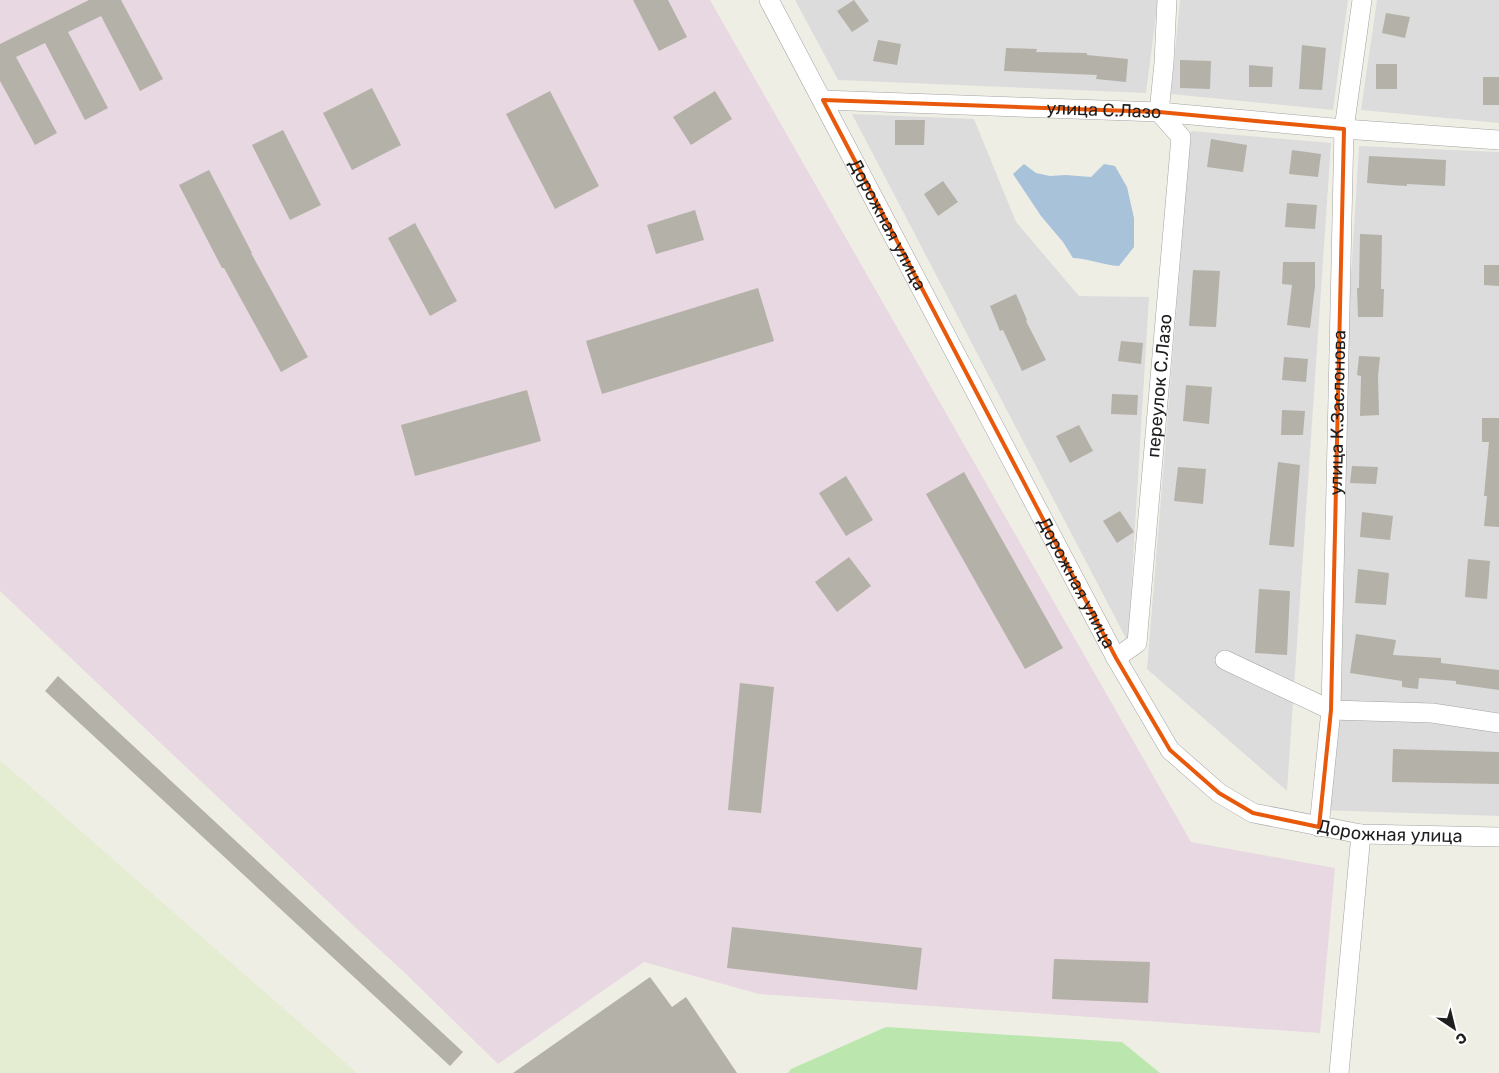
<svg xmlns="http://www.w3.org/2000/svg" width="1499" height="1073" font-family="Rubik,sans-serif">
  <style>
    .residential { fill: #dddcdc }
    .industrial { fill: #e8d8e1 }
    .farmland { fill: #e4edd2 }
    .grass { fill: #bbe7ae }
    .water { fill: #a8c2da }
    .building { fill: #b4b1a8 }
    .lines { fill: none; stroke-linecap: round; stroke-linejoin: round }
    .minor-casing { stroke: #a3a3a3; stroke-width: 20 }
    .minor { stroke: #fff; stroke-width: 19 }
    .marked { fill: none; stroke: #e8590c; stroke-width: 4; stroke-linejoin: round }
    .labels { text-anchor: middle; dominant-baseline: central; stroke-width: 4; stroke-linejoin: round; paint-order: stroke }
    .street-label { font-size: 18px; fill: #1f1f1f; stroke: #fff }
  </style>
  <rect width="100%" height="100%" fill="#efeee5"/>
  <!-- residential -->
  <g class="residential">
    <polygon points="795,0 1158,0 1146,93 838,80"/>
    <polygon points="1180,0 1348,0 1333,110 1171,94"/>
    <polygon points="1377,0 1499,0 1499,123 1361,110"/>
    <polygon points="852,114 974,119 1016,222 1079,296 1149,297 1128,642"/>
    <polygon points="1191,131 1331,143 1287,791 1147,669"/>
    <polygon points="1359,146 1499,152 1499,816 1318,810"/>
  </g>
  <!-- industrial -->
  <polygon class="industrial" points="0,0 710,0 1191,842 1335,868 1320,1033 759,994 644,962 498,1064 406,974 356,928 0,591"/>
  <!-- farmland -->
  <polygon class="farmland" points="0,760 357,1073 0,1073"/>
  <!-- grass -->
  <polygon class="grass" points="886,1027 1122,1042 1160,1073 788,1073 791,1069"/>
  <!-- water -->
  <path class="water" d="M 1024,164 L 1036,173 L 1050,176 L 1066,175 L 1091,177 L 1104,164 L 1115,166 L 1127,187 L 1134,218 L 1134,247 L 1119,266 C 1103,265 1090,259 1073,258 L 1063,242 L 1041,216 L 1013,174 Z"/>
  <!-- building -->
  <g class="building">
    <polygon points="89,0 121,0 163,79 140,91 101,16 68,32 108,108 85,120 45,43 16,57 57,133 35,145 0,81 0,44"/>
    <polygon points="633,0 668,0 687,37 659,51"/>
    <polygon points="854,0 869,21 852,32 837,11"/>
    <polygon points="1386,13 1410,17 1405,38 1382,33"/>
    <polygon points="878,40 901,44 897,65 873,61"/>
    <polygon points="1302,45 1326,48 1322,90 1299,89"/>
    <polygon points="1006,48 1037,49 1036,52 1087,53 1087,55 1128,59 1126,82 1096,79 1097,75 1004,71"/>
    <polygon points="1180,60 1211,61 1210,89 1180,88"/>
    <rect x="1376" y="64" width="21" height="25"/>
    <polygon points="1249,65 1273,67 1272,87 1249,87"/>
    <rect x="1483" y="77" width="16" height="28"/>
    <polygon points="372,88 401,145 352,170 323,113"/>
    <polygon points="550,91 599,186 555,209 506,114"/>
    <polygon points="715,91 732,119 691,145 673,117"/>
    <polygon points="895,120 925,120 924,145 895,145"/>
    <polygon points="283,130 321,205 290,220 252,145"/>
    <polygon points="1211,139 1247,145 1243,172 1207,167"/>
    <polygon points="1292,150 1321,154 1318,177 1289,174"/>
    <polygon points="1369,156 1446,160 1445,186 1407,184 1407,186 1391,185 1367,183"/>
    <polygon points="209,170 252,253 251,253 308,357 281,372 224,268 222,268 179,185"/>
    <polygon points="943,181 958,202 938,216 924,194"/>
    <polygon points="1287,203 1317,205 1315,229 1285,227"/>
    <polygon points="695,210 704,240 656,254 647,225"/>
    <polygon points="415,223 457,301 430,316 388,238"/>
    <polygon points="1360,234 1382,235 1381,289 1384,289 1383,317 1358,317 1357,288 1359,288"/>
    <polygon points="1283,262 1315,262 1315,286 1310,328 1287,325 1292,285 1282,284"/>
    <polygon points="1484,265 1499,265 1499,286 1484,285"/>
    <polygon points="1193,270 1220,271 1216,327 1189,326"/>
    <polygon points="758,288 774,341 602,394 586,341"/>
    <polygon points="1016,294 1027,320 1026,321 1046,360 1022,371 1003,330 1000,331 990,306"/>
    <polygon points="1121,341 1143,343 1141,364 1118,361"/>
    <polygon points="1359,356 1380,357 1378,376 1379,415 1360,416 1361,376 1357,375"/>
    <polygon points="1284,357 1308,359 1306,382 1282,380"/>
    <polygon points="1186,385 1212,387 1209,424 1183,421"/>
    <polygon points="527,390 541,441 415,476 401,425"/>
    <polygon points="1112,394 1138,395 1137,415 1111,414"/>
    <polygon points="1282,410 1305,411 1303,435 1281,435"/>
    <polygon points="1482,418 1499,418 1499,527 1484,526 1487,496 1484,496 1489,442 1482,442"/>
    <polygon points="1079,425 1093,451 1070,463 1056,436"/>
    <polygon points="1278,462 1300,465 1294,547 1269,545"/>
    <polygon points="1352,466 1378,467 1376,484 1350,483"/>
    <polygon points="1178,467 1206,469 1203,504 1174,501"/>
    <polygon points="964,472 1063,648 1025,669 926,494"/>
    <polygon points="846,476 873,520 846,536 819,493"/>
    <polygon points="1120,511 1134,532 1117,543 1103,521"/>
    <polygon points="1362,512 1393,516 1390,540 1360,537"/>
    <polygon points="849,557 871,586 837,612 815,582"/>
    <polygon points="1468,559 1490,561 1487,599 1465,597"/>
    <polygon points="1358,569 1389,573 1386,605 1355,603"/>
    <polygon points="1259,589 1290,591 1287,655 1255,653"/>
    <polygon points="1356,634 1396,640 1393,655 1441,658 1441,663 1499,670 1499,690 1456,684 1456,681 1419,678 1418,689 1402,687 1402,681 1350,673"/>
    <polygon points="58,676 463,1052 450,1066 45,691"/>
    <polygon points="740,683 774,687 761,813 728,810"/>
    <polygon points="1393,749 1499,752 1499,784 1392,782"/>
    <polygon points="732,927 922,948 917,990 727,968"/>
    <polygon points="1054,959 1150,962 1148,1003 1052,999"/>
    <polygon points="650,977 672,1007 686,997 737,1073 513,1073"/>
  </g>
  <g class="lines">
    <defs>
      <g id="minor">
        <path id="s1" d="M 769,0 L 1116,658 L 1170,750 L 1219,793 L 1253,813 L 1361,834 L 1499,837"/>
        <path id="s2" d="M 823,100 L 1159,112 L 1344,129 L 1499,140"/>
        <path id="s3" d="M 1116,658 L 1137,643 L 1181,137 L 1159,112 L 1164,63 L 1167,0"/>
        <polyline points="1225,660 1331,710 1432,713 1499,723"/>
        <path id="s4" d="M 1319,827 L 1331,710 L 1344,129 L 1362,0"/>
        <polyline points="1339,1073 1361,834"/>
      </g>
    </defs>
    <!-- minor casing -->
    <use href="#minor" class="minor-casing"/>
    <!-- minor -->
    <use href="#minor" class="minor"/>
  </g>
  <!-- marked area -->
  <path class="marked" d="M 823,100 L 1159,112 L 1344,129 L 1331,710 L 1319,827 L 1253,813 L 1219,793 L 1170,750 L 1116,658 Z"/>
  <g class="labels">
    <!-- street labels -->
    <g class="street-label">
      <text stroke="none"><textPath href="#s2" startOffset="281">улица С.Лазо</textPath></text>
      <text stroke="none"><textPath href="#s1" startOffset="254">Дорожная улица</textPath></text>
      <text stroke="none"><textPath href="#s3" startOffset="284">переулок С.Лазо</textPath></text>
      <text stroke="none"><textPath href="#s4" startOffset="415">улица К.Заслонова</textPath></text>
      <text stroke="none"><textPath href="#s1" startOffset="659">Дорожная улица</textPath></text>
      <text stroke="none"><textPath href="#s1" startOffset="1094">Дорожная улица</textPath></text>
    </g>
  </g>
  <!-- north arrow -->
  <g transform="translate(1454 1028) rotate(145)" stroke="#ffffff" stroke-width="4" paint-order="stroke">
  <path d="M0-4L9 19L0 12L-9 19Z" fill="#1f1f1f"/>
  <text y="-8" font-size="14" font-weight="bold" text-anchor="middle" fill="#1f1f1f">С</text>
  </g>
</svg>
